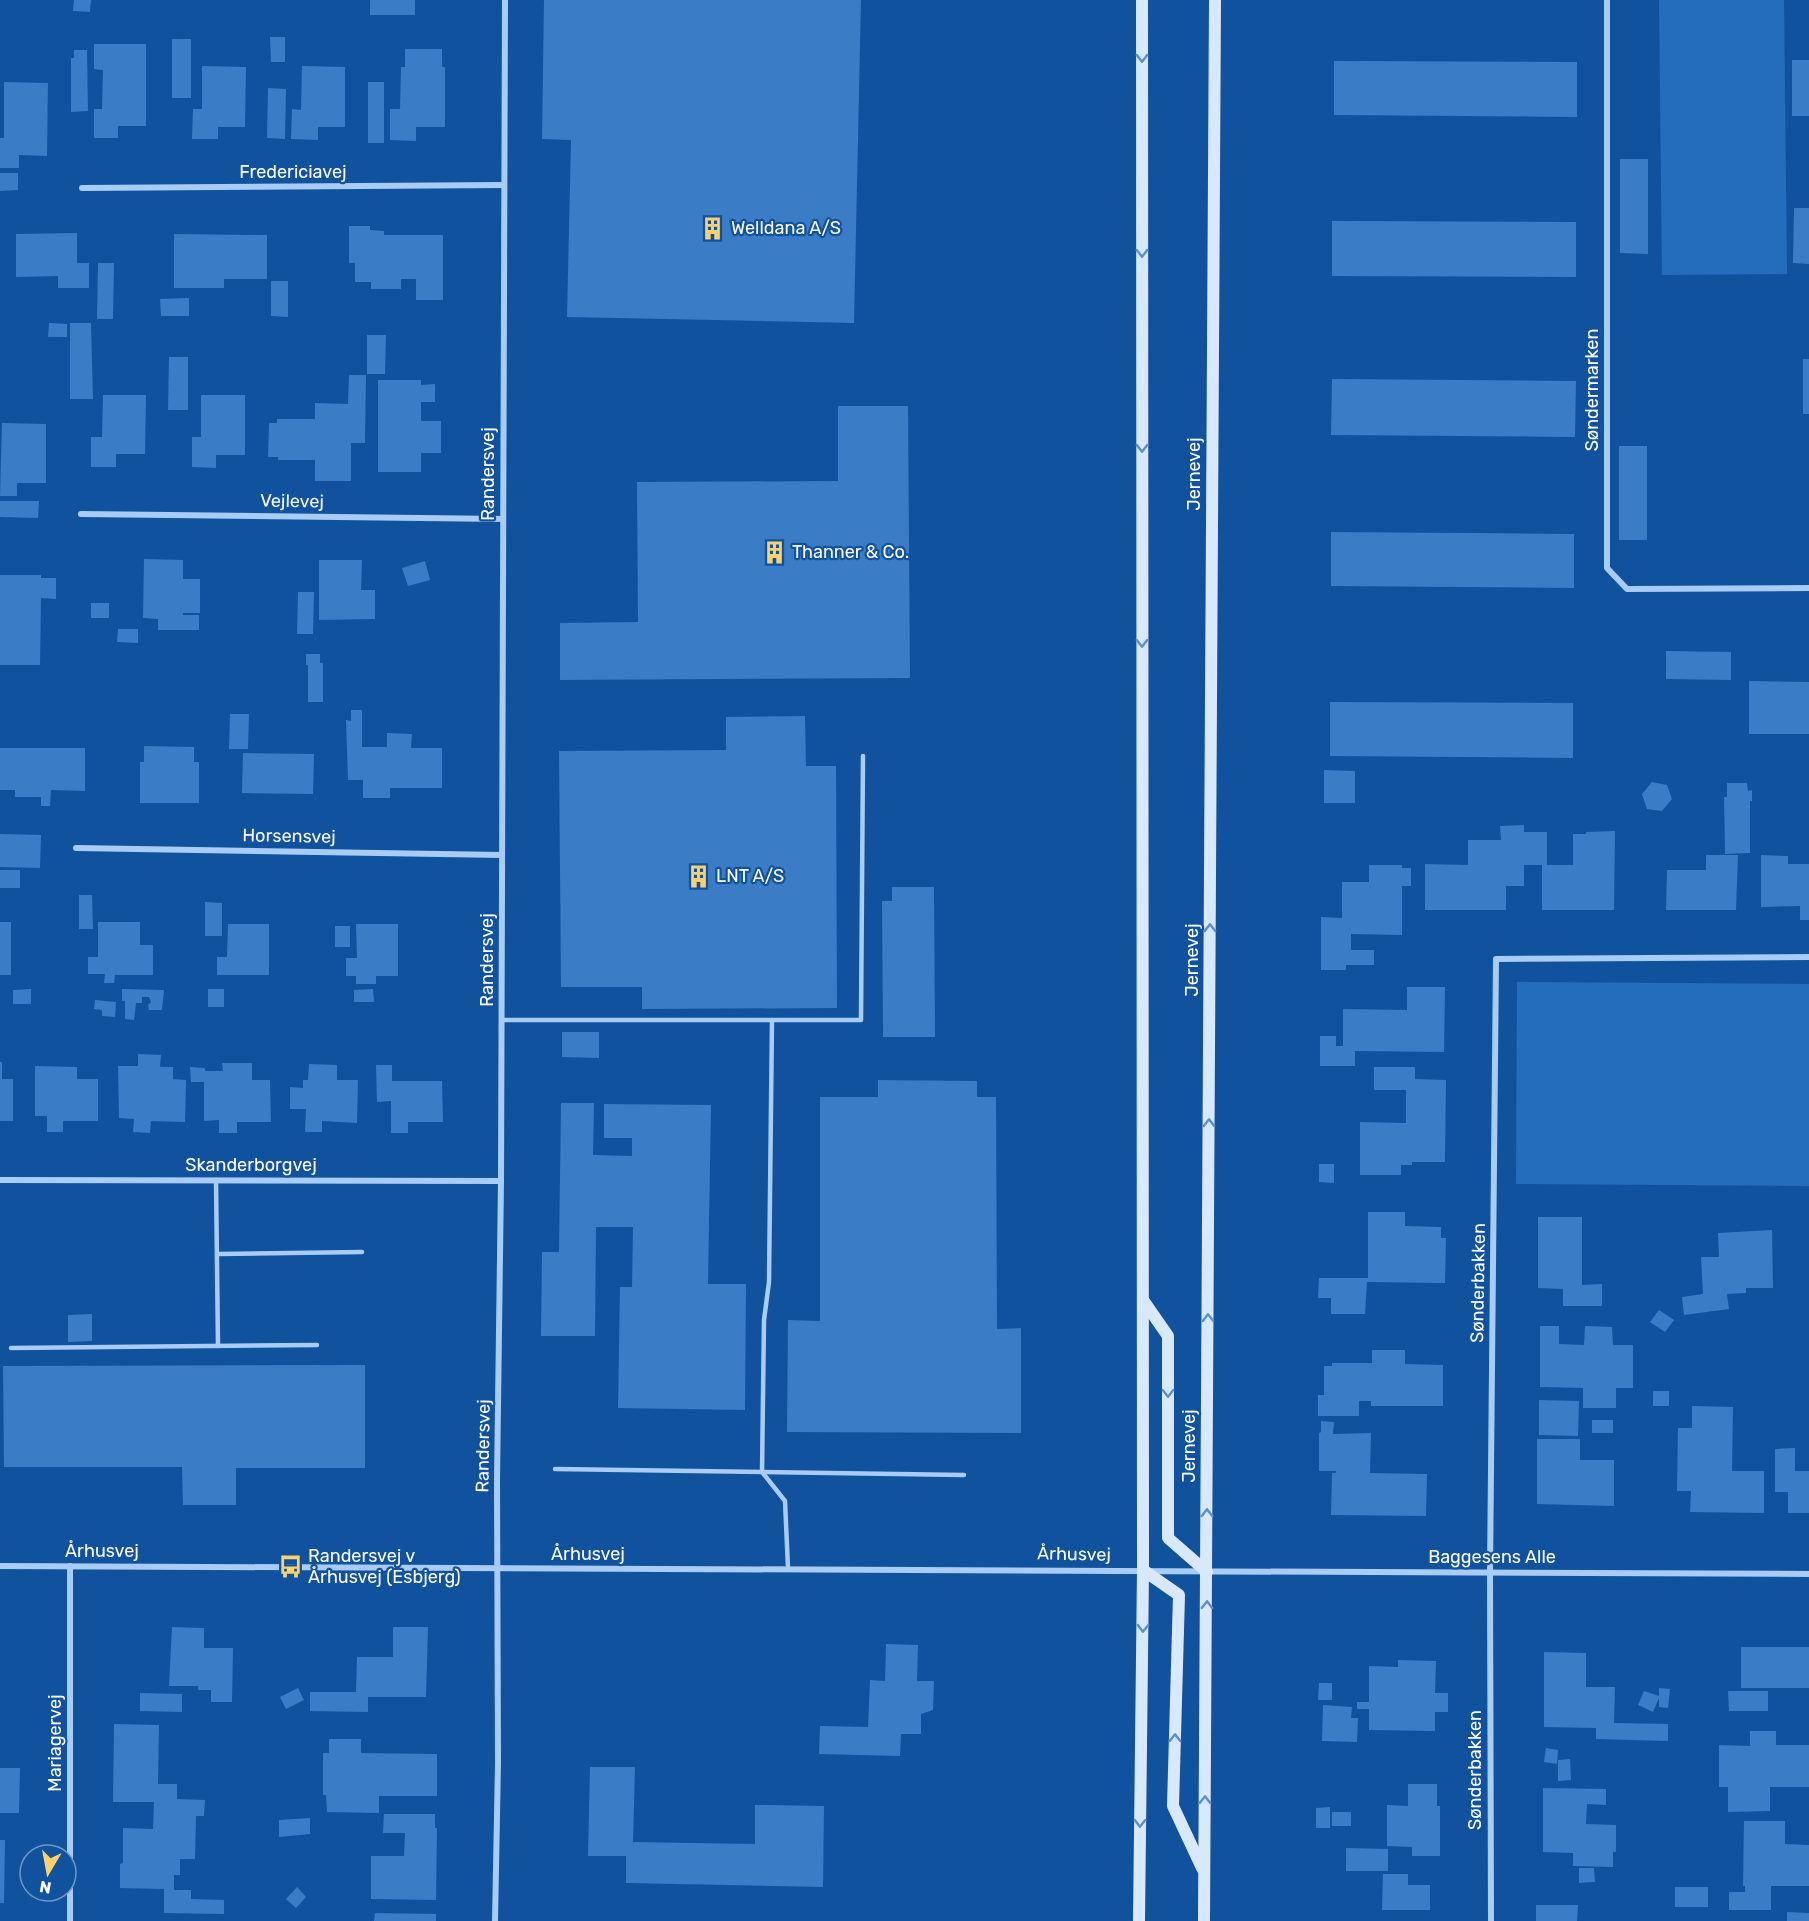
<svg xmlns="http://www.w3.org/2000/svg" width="1809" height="1921" font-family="Rubik,sans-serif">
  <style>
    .green { fill: #246dbd }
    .building { fill: #3a7cc6 }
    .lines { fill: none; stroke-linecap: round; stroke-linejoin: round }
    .service { stroke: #a8ccf5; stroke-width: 4.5 }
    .minor { stroke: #a8ccf5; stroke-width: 6 }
    .secondary { stroke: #d8e9fe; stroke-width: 12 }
    .oneway { stroke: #618ec5 }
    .labels { text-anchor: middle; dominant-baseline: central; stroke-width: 4.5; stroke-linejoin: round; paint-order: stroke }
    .street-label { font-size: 18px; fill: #fff; stroke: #11529f }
    .poi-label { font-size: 18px; fill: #fff; stroke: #11529f; text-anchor: start }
  </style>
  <rect width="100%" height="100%" fill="#11529f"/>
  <!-- green -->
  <g class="green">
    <polygon points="1659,0 1784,0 1787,274 1662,275"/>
    <polygon points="1517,982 1809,984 1809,1186 1516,1184"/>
  </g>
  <!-- building -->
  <g class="building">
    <polygon points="74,0 91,0 90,12 73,11"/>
    <rect x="370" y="0" width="45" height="15"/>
    <polygon points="544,0 861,0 854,323 567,317 571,140 542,139"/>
    <polygon points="270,37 285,37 285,62 271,62"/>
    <rect x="172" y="39" width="19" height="59"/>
    <polygon points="94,44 146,44 146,126 118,126 118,138 94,138 94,109 102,109 103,70 94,69"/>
    <polygon points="405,49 442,49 442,67 445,67 445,127 416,127 416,141 390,140 390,109 400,109 401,67 405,67"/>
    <polygon points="74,50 87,50 88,111 71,112 71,58 74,58"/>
    <rect x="1792" y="60" width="17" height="56"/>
    <polygon points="1334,61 1577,62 1577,117 1334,115"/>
    <polygon points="202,66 246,67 245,127 218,127 218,139 192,139 193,109 202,109"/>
    <polygon points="302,66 345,67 345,127 318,127 318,140 291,139 292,109 301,110"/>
    <polygon points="4,82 48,83 47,156 19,155 19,168 0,168 0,138 4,138"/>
    <rect x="368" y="82" width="16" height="61"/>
    <polygon points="268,88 286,89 285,139 267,138"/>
    <polygon points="1620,159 1648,159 1648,254 1620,253"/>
    <polygon points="0,173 18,173 18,190 0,191"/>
    <polygon points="1794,208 1809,208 1809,264 1793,263"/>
    <polygon points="1332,221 1576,222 1576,277 1332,276"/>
    <polygon points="349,226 370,226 370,230 384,231 384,235 443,235 443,300 416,300 416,279 401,279 401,289 371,289 371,282 355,282 355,263 349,263"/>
    <polygon points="77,233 77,263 89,263 89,288 58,288 58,276 16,277 16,234"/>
    <polygon points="174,234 267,235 267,279 224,279 224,288 174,288"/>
    <polygon points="98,263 114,263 113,319 97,319"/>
    <polygon points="271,281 288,281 288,317 271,316"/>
    <polygon points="189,298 189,316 161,316 160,299"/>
    <polygon points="49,323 67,324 67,337 48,337"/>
    <polygon points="70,323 91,323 93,399 70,399"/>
    <polygon points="367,335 386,335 385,374 367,374"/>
    <polygon points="169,357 188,357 188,410 168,410"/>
    <rect x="1803" y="359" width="6" height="55"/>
    <polygon points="349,375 366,375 365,443 351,443 351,481 315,481 315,460 278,460 278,457 268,457 269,423 277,423 277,419 315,419 315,403 348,404"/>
    <polygon points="1332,379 1576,381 1575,437 1331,435"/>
    <polygon points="378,380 421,380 421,385 435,384 435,402 421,402 421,421 441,421 441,453 421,453 421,472 378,472"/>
    <polygon points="103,395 146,395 145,454 116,454 116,467 91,467 91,437 102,437"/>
    <polygon points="201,395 245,395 245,455 216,455 216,468 192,467 192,437 201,437"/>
    <polygon points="838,406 908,406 910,678 560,680 560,623 638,622 637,482 838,481"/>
    <polygon points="2,423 46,424 46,483 17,483 17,496 0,496"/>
    <rect x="1619" y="446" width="28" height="94"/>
    <polygon points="0,501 39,501 38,518 0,517"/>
    <polygon points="1331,532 1574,534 1574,588 1331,586"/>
    <polygon points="144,559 183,560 183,579 200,579 200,613 183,613 183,615 199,615 199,630 158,630 158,619 143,618"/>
    <polygon points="319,560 362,560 361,590 375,590 375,619 319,620"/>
    <polygon points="425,561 430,580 408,586 402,568"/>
    <polygon points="0,575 41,575 41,578 56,578 56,599 41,598 40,665 0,665"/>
    <polygon points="298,592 314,592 313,634 297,634"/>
    <rect x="91" y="603" width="18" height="15"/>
    <polygon points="118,629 138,629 138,643 117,642"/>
    <polygon points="1666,651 1731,652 1731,680 1666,679"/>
    <polygon points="306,654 320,654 320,663 323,663 323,702 308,702 308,665 306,665"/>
    <polygon points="1749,681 1809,682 1809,734 1749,734"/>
    <polygon points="1330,702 1573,703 1573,758 1330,756"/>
    <polygon points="351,710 362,710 362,747 387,747 387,733 412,734 411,748 442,748 442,788 390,788 390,798 363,798 363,780 348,780 346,720 351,721"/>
    <polygon points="230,714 249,714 248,749 229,749"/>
    <polygon points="805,716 806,766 836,766 837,1008 642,1009 642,987 561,987 559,751 726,750 726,717"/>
    <polygon points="144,746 194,747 194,762 199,762 199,803 140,803 140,762 144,762"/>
    <polygon points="0,748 85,748 85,791 51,790 50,806 41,806 41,797 15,797 15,790 0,790"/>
    <polygon points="243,753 314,754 313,794 242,793"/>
    <polygon points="1324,770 1355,771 1355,803 1324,803"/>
    <polygon points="1652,782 1667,785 1672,799 1662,811 1647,809 1642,794"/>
    <polygon points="1727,783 1747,783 1748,791 1752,790 1752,801 1750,801 1750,853 1725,854 1724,797 1727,797"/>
    <polygon points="1524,825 1524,832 1547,832 1547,865 1573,865 1573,834 1586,834 1586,832 1615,831 1614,910 1542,910 1542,865 1524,865 1524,886 1506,886 1506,910 1425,910 1425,864 1468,865 1468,840 1501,840 1500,826"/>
    <polygon points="0,834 41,835 40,868 0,867"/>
    <polygon points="1706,855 1738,855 1736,910 1666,910 1667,870 1706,870"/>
    <polygon points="1761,855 1788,856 1788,864 1809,864 1809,920 1800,920 1800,906 1761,907"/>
    <polygon points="1369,865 1402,865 1402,868 1411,868 1411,886 1402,886 1402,935 1351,934 1351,950 1374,950 1374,965 1346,965 1346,970 1321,970 1321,917 1342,918 1342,882 1369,882"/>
    <rect x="0" y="870" width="20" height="18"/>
    <polygon points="892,887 934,887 935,1037 883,1037 882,901 892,901"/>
    <polygon points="79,895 92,895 93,929 79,929"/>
    <polygon points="205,902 222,903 222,936 205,936"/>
    <rect x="0" y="922" width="11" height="53"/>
    <polygon points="98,922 140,922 140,945 153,945 153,975 115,975 114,983 104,983 105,974 88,974 88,957 98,957"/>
    <polygon points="228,924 269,924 269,975 217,975 217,957 227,957"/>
    <polygon points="356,924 398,924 398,976 376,976 376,984 356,984 356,976 346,976 346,958 357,958"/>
    <rect x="335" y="926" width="15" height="21"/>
    <polygon points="1407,987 1445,987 1444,1052 1355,1051 1355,1066 1320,1066 1320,1036 1336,1036 1336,1046 1343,1046 1343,1009 1407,1010"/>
    <polygon points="31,989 31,1004 13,1004 13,990"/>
    <polygon points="122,989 164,990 162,1010 149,1010 148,1005 151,1002 149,997 142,997 142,1003 136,1003 134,1020 125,1019 125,1001 122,1001"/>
    <rect x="208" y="989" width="16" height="18"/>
    <polygon points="373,989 374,1002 354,1002 354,990"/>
    <polygon points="95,1000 116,1002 115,1017 102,1016 102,1010 94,1009"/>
    <polygon points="562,1032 599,1032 599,1058 562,1057"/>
    <polygon points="138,1054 161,1055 160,1067 173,1067 173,1079 186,1080 185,1122 151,1121 150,1133 133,1132 134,1119 119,1118 118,1066 138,1066"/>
    <polygon points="0,1062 2,1062 2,1079 13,1079 13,1121 0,1121"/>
    <polygon points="222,1063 252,1063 252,1080 270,1080 271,1122 237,1122 237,1133 219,1133 219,1120 204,1121 204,1082 191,1082 190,1067 205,1068 205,1071 223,1071"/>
    <polygon points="309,1064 337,1065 337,1080 358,1080 357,1123 322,1121 322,1132 305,1132 306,1109 290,1109 290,1087 303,1088 303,1080 308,1080"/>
    <polygon points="376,1065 392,1065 392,1081 442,1081 443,1122 408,1122 408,1133 391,1133 391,1101 377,1102"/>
    <polygon points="35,1066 77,1067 77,1079 98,1079 98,1121 63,1121 63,1132 47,1132 47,1116 35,1116"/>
    <polygon points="1374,1067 1415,1067 1415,1079 1446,1080 1445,1162 1412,1162 1412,1165 1401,1165 1401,1175 1360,1175 1360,1122 1406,1123 1406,1090 1374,1090"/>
    <polygon points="878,1080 977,1081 977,1097 996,1097 997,1329 1021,1328 1021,1433 787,1432 788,1320 820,1321 820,1097 878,1097"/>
    <polygon points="561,1103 594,1103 593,1155 632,1156 632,1138 604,1138 604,1104 711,1105 708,1284 746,1284 745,1410 618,1408 620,1287 632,1287 633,1227 596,1227 595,1336 541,1336 542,1252 559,1252"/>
    <polygon points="1319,1164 1334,1164 1334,1183 1319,1182"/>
    <polygon points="1368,1212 1405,1212 1405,1226 1441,1227 1441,1238 1446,1238 1445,1283 1367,1282 1365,1314 1331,1314 1331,1298 1318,1298 1319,1278 1368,1278"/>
    <polygon points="1538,1217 1582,1217 1582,1285 1602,1284 1602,1306 1563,1306 1563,1289 1538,1288"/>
    <polygon points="1772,1230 1773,1288 1746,1288 1746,1293 1727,1294 1729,1309 1684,1315 1682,1297 1703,1294 1701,1257 1719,1257 1718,1233"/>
    <polygon points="1659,1310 1674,1320 1665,1332 1650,1322"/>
    <polygon points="92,1314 92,1341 68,1342 68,1315"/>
    <polygon points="1540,1326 1559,1326 1559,1344 1584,1345 1585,1326 1612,1327 1613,1345 1633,1345 1633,1388 1616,1388 1616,1408 1583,1408 1583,1388 1540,1387"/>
    <polygon points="1372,1350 1405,1350 1405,1364 1443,1365 1443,1406 1371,1406 1371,1401 1359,1401 1359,1416 1318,1416 1318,1395 1324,1395 1324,1366 1332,1366 1332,1363 1372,1363"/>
    <polygon points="365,1365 365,1468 236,1468 236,1505 183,1505 182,1467 4,1467 3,1366"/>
    <rect x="1653" y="1391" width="16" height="15"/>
    <polygon points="1539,1400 1579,1401 1578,1436 1539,1435"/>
    <polygon points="1692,1406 1733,1407 1732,1471 1764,1471 1764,1513 1690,1512 1691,1491 1677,1491 1678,1428 1692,1428"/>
    <rect x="1592" y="1420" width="21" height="13"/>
    <polygon points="1321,1421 1334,1422 1333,1434 1371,1433 1370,1473 1427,1474 1426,1516 1331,1515 1332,1473 1336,1473 1336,1471 1319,1471 1319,1433 1321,1432"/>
    <polygon points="1537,1439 1580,1439 1580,1460 1614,1460 1614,1506 1537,1504"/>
    <polygon points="1795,1448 1795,1471 1809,1471 1809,1513 1788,1513 1788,1492 1775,1492 1775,1449"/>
    <polygon points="172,1627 204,1628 204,1648 233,1648 232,1702 211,1702 211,1690 198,1690 198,1686 169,1686"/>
    <polygon points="393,1627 428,1627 426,1697 368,1697 368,1712 310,1711 310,1692 356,1692 357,1657 393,1657"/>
    <polygon points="886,1644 918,1645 917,1681 934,1681 933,1710 921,1714 921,1734 901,1734 900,1756 819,1754 820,1726 868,1727 870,1680 885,1681"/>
    <rect x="1741" y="1647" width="68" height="41"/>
    <polygon points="1544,1652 1586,1653 1586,1687 1615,1687 1614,1723 1668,1724 1668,1741 1596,1739 1596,1728 1544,1727"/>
    <polygon points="1398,1660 1436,1661 1435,1693 1448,1693 1448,1712 1435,1712 1435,1731 1369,1730 1369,1709 1357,1709 1357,1702 1369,1702 1369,1666 1398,1667"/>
    <polygon points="1319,1683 1332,1683 1332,1700 1318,1700"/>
    <polygon points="298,1688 304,1700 286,1709 280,1697"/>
    <polygon points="1659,1688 1670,1689 1668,1708 1659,1707 1659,1698 1653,1712 1638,1705 1644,1691 1659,1696"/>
    <polygon points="1728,1691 1768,1691 1768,1711 1729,1711"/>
    <polygon points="140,1693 182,1694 182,1712 140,1711"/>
    <polygon points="1323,1705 1352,1707 1351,1718 1358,1718 1357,1742 1322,1741"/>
    <polygon points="114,1724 159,1725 158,1784 177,1784 177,1799 205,1800 204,1816 196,1816 195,1859 180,1859 180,1875 174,1875 174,1890 191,1890 191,1899 224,1900 224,1914 164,1913 164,1889 120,1888 120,1864 123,1863 123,1828 153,1829 154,1802 113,1802"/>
    <polygon points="1750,1731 1776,1731 1776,1745 1809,1745 1809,1787 1770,1787 1770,1811 1728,1812 1728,1787 1719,1787 1719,1745 1750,1746"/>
    <polygon points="329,1739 361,1739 361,1753 437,1754 437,1796 379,1796 379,1813 327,1812 326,1795 323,1795 323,1753 329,1753"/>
    <polygon points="1546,1748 1558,1750 1557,1764 1544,1762"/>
    <polygon points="1570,1759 1571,1780 1558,1781 1558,1760"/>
    <polygon points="590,1767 635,1767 633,1842 755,1844 755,1805 824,1806 823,1887 626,1883 626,1856 588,1856"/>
    <polygon points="0,1768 20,1768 19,1813 0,1813"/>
    <polygon points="1408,1784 1437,1784 1437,1806 1440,1806 1440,1856 1412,1856 1412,1847 1387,1846 1387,1805 1408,1806"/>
    <polygon points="1543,1788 1606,1789 1606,1805 1587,1804 1586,1824 1616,1825 1616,1852 1613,1852 1613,1867 1573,1866 1573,1853 1543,1852"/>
    <polygon points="1330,1807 1330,1828 1316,1828 1316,1808"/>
    <rect x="1332" y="1812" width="19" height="14"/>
    <polygon points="384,1814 435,1814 435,1828 437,1828 436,1900 371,1899 371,1856 404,1856 405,1833 383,1833"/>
    <polygon points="310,1818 310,1834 279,1837 279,1820"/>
    <polygon points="1744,1821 1785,1821 1785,1844 1809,1845 1809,1886 1771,1886 1771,1910 1729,1910 1729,1892 1745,1892 1745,1886 1743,1886"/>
    <polygon points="0,1840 5,1840 4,1903 0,1903"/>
    <polygon points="1346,1848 1388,1849 1388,1871 1346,1871"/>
    <polygon points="1579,1868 1594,1868 1595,1882 1579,1883"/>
    <polygon points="1383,1874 1408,1874 1408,1885 1430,1885 1430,1910 1382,1910"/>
    <polygon points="297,1887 306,1897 296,1908 286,1899"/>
    <rect x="1675" y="1887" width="33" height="20"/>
    <polygon points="1536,1905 1578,1905 1577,1921 1536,1921"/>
    <polygon points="1787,1912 1809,1913 1809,1921 1787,1921"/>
    <polygon points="375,1913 436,1914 436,1921 374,1921"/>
  </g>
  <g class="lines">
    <!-- service -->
    <g class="service">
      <polyline points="502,1020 861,1020 863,756"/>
      <polyline points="772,1020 769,1282 764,1320 762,1472 785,1501 788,1568"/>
      <polyline points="216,1180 218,1346"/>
      <polyline points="217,1254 362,1252"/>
      <polyline points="11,1348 317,1345"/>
      <polyline points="555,1469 964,1475"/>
    </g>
    <!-- minor -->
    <g class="minor">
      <polyline points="1607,0 1607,568 1627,589 1809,588"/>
      <polyline points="82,188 504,185"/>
      <polyline points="81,514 503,519"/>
      <polyline points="76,848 502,855"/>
      <polyline points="0,1180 501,1181"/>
      <polyline points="0,1566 1809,1574"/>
      <polyline points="70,1566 70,1921"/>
      <polyline points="495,1921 498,1763 497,1480 501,1181 505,0"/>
      <polyline points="1491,1921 1490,1572 1496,959 1809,957"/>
    </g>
    <!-- secondary -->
    <g class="secondary">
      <polyline points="1143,1300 1168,1336 1168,1538 1207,1572"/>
      <polyline points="1143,1570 1179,1595 1173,1806 1202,1868"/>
      <polyline points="1139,1921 1143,1570 1142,0"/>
      <polyline points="1204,1921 1215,0"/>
    </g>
  </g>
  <!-- one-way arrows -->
  <defs><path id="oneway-chevron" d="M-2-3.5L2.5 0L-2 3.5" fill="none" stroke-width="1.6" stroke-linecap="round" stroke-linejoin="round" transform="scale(1.5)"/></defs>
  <g class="oneway">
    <use href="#oneway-chevron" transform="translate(1142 58) rotate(90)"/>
    <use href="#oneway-chevron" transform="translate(1142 253) rotate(90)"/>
    <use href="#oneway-chevron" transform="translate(1142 448) rotate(90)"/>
    <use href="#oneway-chevron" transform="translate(1142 643) rotate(90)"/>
    <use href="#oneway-chevron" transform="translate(1210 928) rotate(-90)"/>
    <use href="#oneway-chevron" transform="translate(1209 1123) rotate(-90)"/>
    <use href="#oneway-chevron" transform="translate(1208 1318) rotate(-90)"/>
    <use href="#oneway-chevron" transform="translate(1168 1393) rotate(90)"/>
    <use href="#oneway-chevron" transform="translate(1207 1513) rotate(-90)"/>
    <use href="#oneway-chevron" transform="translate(1207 1605) rotate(-89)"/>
    <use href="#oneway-chevron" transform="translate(1143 1628) rotate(91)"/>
    <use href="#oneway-chevron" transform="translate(1175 1738) rotate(-89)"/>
    <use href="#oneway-chevron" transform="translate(1205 1800) rotate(-89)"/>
    <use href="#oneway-chevron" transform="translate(1140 1823) rotate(91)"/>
  </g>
  <!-- icons -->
  <defs>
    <symbol id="building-bare" viewBox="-9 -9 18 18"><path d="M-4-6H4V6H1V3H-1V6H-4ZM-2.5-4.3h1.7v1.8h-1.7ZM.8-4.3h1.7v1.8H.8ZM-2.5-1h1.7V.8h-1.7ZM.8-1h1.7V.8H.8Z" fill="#ffd16c" stroke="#11529f" stroke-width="2.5" paint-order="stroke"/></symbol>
    <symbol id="bus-bare" viewBox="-9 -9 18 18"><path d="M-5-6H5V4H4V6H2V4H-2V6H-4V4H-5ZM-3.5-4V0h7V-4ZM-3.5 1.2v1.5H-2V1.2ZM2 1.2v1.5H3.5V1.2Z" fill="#ffd16c" stroke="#11529f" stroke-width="2.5" paint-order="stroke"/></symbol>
  </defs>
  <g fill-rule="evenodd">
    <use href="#building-bare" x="696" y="212" width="33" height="33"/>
    <use href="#building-bare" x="758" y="536" width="33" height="33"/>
    <use href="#building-bare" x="682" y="860" width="33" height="33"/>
    <use href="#bus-bare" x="274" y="1550" width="33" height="33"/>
  </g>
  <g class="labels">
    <!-- street labels -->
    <g class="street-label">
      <text x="293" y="172">Fredericiavej</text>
      <text transform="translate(1592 390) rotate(-90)">Søndermarken</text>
      <text transform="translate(488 474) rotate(-90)">Randersvej</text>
      <text transform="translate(1194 474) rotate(-90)">Jernevej</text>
      <text transform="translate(292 501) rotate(1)">Vejlevej</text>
      <text transform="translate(289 836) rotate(1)">Horsensvej</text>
      <text transform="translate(487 960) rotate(-90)">Randersvej</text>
      <text transform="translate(1192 960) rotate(-90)">Jernevej</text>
      <text x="251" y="1165">Skanderborgvej</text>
      <text transform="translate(1478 1283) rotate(-89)">Sønderbakken</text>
      <text transform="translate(483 1446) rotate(-89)">Randersvej</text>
      <text transform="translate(1189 1446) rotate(-90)">Jernevej</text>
      <text x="102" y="1551">Århusvej</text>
      <text x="588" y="1554">Århusvej</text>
      <text transform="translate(1074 1554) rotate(1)">Århusvej</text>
      <text x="1492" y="1557">Baggesens Alle</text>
      <text transform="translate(55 1743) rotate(-90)">Mariagervej</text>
      <text transform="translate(1475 1770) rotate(-90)">Sønderbakken</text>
    </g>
    <!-- poi labels -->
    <g class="poi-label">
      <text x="731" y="228">Welldana A/S</text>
      <text x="792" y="552">Thanner &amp; Co.</text>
      <text x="716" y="876">LNT A/S</text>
      <text x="308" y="1556">Randersvej v<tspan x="308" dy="21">Århusvej (Esbjerg)</tspan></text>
    </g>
  </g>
  <!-- north arrow -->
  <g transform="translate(48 1873) rotate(190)"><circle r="28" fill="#11529f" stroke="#7097c5" stroke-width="1.5"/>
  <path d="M0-4.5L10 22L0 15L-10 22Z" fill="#ffd16c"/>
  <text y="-9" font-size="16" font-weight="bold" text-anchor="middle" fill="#ffffff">N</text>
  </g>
</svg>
